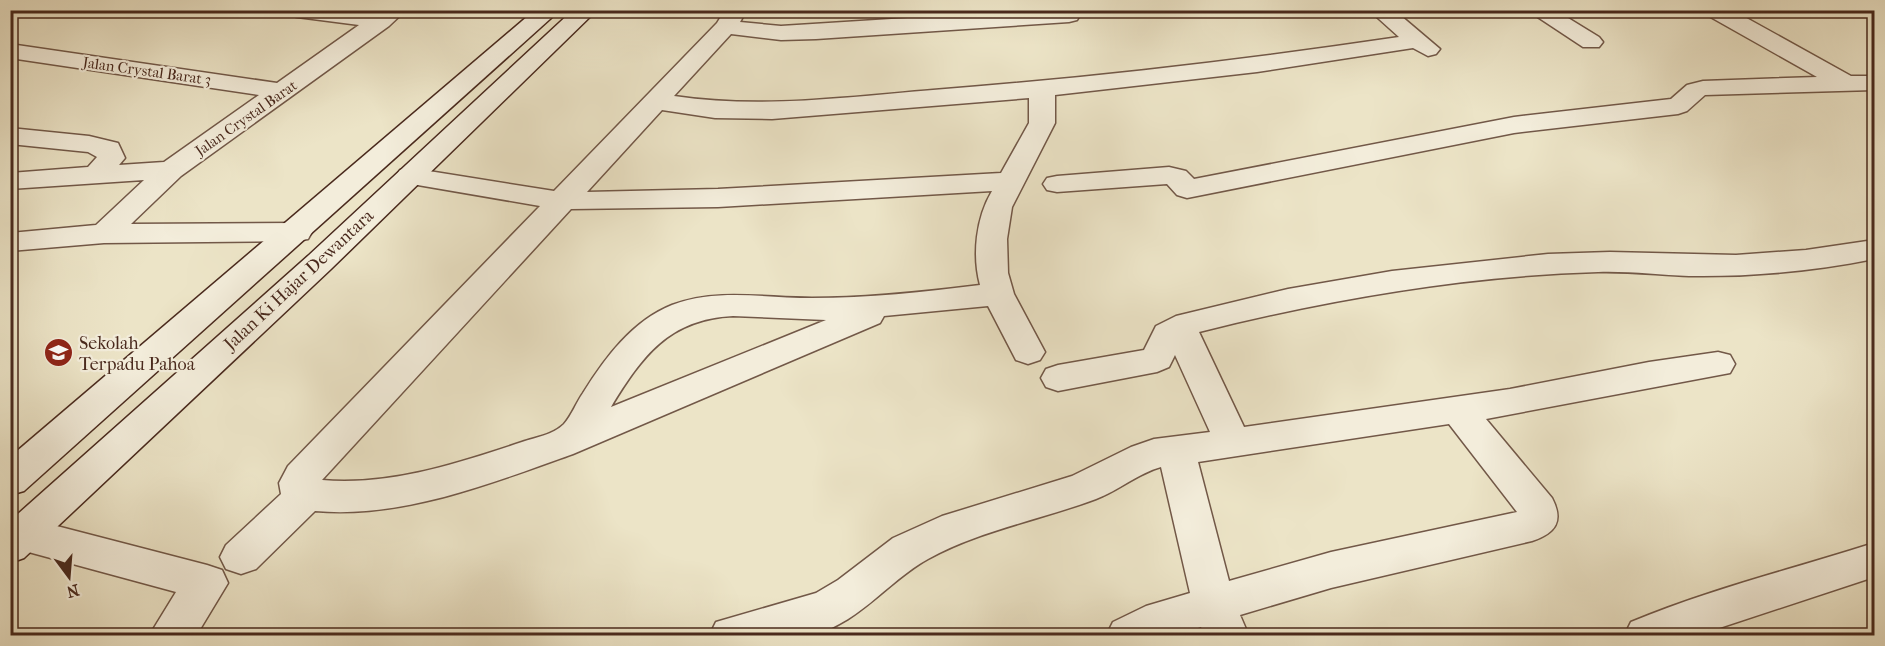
<svg xmlns="http://www.w3.org/2000/svg" width="1885" height="646" font-family="'IM FELL French Canon',serif">
  <style>
    .lines { fill: none; stroke-linecap: round; stroke-linejoin: round }
    .street-casing { stroke: #725848; stroke-width: 3 }
    .secondary-casing { stroke: #49291d; stroke-width: 3 }
    .street { fill: #f3eddb; fill-rule: evenodd }
    .secondary { fill: #f3eddb; fill-rule: evenodd }
    .labels { text-anchor: middle; dominant-baseline: central; stroke-width: 4.5; stroke-linejoin: round; paint-order: stroke }
    .far-street-label { font-size: 15px; fill: #49291d; stroke: #f3eddb }
    .street-label { font-size: 18px; fill: #49291d; stroke: #f3eddb }
    .poi-label { font-size: 18px; fill: #49291d; stroke: #f3eddb; text-anchor: start }
  </style>
  <rect width="100%" height="100%" fill="#ece4c7"/>
  <filter id="stains"><feTurbulence type="fractalNoise" baseFrequency=".00333" numOctaves="4"/><feColorMatrix values="0 0 0 0 .2 0 0 0 0 .09 0 0 0 0 .02 0 0 0 .5 -.17"/></filter>
  <radialGradient id="worn" r=".72"><stop offset=".6" stop-color="#630" stop-opacity="0"/><stop offset="1" stop-color="#630" stop-opacity=".3"/></radialGradient>
  <g class="lines">
    <defs>
      <g id="street">
        <polygon points="286,10 352,10 375,13 380,10 406,10 389,26 181,176 131,224 297,223 308,225 312,232 308,239 297,241 104,243 10,251 10,233 96,225 144,180 10,189 10,173 88,167 97,157 88,152 10,144 10,128 89,136 118,143 125,158 119,165 164,162 259,95 10,58 10,44 277,83 359,25 297,17 289,15"/>
        <path d="M 725,10 L 747,10 L 740,22 L 781,26 L 1035,10 L 1077,10 L 1080,15 L 1077,20 L 1069,22 L 816,39 L 781,40 L 731,34 L 674,96 C 761,109 846,97 933,90 C 1089,78 1244,60 1399,37 L 1369,10 L 1394,10 L 1440,49 L 1436,54 L 1428,56 L 1413,48 L 1257,72 L 1055,95 L 1055,123 L 1012,207 L 1007,239 L 1008,273 L 1014,294 L 1045,352 L 1040,360 L 1028,364 L 1016,360 L 988,306 L 884,316 L 880,323 L 573,454 C 492,483 402,519 315,511 L 256,569 L 241,574 L 226,569 L 220,557 L 226,545 L 281,494 L 279,483 L 288,466 L 540,206 L 400,182 L 396,176 L 400,170 L 410,168 L 554,191 L 717,23 ZM 1029,98 L 1029,123 L 1001,173 L 718,189 L 587,192 L 662,110 L 715,118 L 772,119 ZM 992,191 C 976,218 972,255 980,285 C 924,292 868,298 812,298 C 765,298 717,288 672,305 C 632,321 605,358 583,393 C 576,403 572,415 564,424 C 553,435 536,437 522,442 C 459,463 390,486 322,480 L 571,209 L 718,207 ZM 733,316 L 826,320 L 611,407 C 642,356 669,319 733,316 Z"/>
        <polygon points="1527,10 1555,10 1599,37 1603,42 1599,47 1583,47"/>
        <polygon points="1704,10 1732,10 1851,76 1874,76 1874,90 1705,95 1687,111 1678,114 1514,133 1187,198 1177,195 1167,184 1057,192 1047,190 1043,184 1047,178 1057,176 1169,167 1186,171 1194,179 1514,117 1671,99 1687,85 1703,81 1817,77 1707,15"/>
        <path d="M 1874,240 L 1874,259 C 1814,271 1751,277 1689,276 C 1659,275 1629,271 1598,272 C 1463,276 1330,299 1199,332 L 1244,427 L 1510,389 L 1649,362 L 1718,352 L 1730,355 L 1735,364 L 1730,373 L 1486,419 L 1552,498 C 1564,521 1556,533 1532,541 L 1331,588 L 1240,615 L 1249,636 L 1205,636 L 1201,627 L 1173,636 L 1106,636 L 1113,622 L 1146,606 L 1190,593 L 1161,467 C 1138,473 1118,491 1096,499 C 1040,520 981,530 928,559 C 886,582 856,628 805,636 C 775,640 740,636 709,636 L 716,622 L 816,593 L 838,580 L 893,538 L 942,516 L 1072,476 L 1131,447 L 1154,439 L 1210,432 L 1175,355 L 1169,367 L 1157,372 L 1058,391 L 1046,387 L 1041,378 L 1046,369 L 1058,365 L 1144,350 L 1156,326 L 1176,316 L 1288,289 L 1392,271 L 1548,254 L 1610,252 L 1736,255 L 1806,250 ZM 1449,424 L 1517,512 L 1331,552 L 1229,581 L 1198,462 Z"/>
        <polygon points="22,517 207,565 222,570 228,583 196,636 149,636 176,592 10,547 10,521"/>
        <path d="M 1874,543 L 1874,577 L 1695,636 L 1624,636 L 1631,622 C 1710,589 1793,569 1874,543 Z"/>
      </g>
      <g id="secondary">
        <polygon points="535,10 560,10 24,491 10,495 10,457"/>
        <polygon points="573,10 597,10 331,269 24,558 10,563 10,521 309,255"/>
      </g>
    </defs>
    <!-- street casing -->
    <use href="#street" class="street-casing"/>
    <!-- secondary casing -->
    <use href="#secondary" class="secondary-casing"/>
    <!-- street -->
    <use href="#street" class="street"/>
    <!-- secondary -->
    <use href="#secondary" class="secondary"/>
  </g>
  <!-- icons -->
  <defs>
    <symbol id="school-disc" viewBox="-11 -11 22 22"><circle r="9.5" fill="#8f2418" stroke="#f3eddb"/><path d="M0-5L7-2L0 1L-7-2ZM-4 1L0 2.5L4 1V4Q0 6-4 4Z" fill="#fff"/></symbol>
  </defs>
  <g fill-rule="evenodd">
    <use href="#school-disc" x="42" y="336" width="33" height="33"/>
  </g>
  <g class="labels">
    <!-- far-street labels -->
    <g class="far-street-label">
      <text transform="translate(147 71) rotate(8)">Jalan Crystal Barat 3</text>
      <text transform="translate(246 118) rotate(-35)">Jalan Crystal Barat</text>
    </g>
    <!-- street labels -->
    <g class="street-label">
      <text transform="translate(299 280) rotate(-43)">Jalan Ki Hajar Dewantara</text>
    </g>
    <!-- poi labels -->
    <g class="poi-label">
      <text x="79" y="343">Sekolah<tspan x="79" dy="21">Terpadu Pahoa</tspan></text>
    </g>
  </g>
  <!-- margin -->
  <rect width="1885" height="646" fill="none" stroke="#ece4c7" stroke-width="36"/>
  <rect x="12" y="12" width="1861" height="622" fill="none" stroke="#49291d" stroke-width="3"/>
  <rect x="18" y="18" width="1849" height="610" fill="none" stroke="#49291d" stroke-width="1.5"/>
  <!-- north arrow -->
  <g transform="translate(69 577) rotate(164)" stroke="#f3eddb" stroke-width="4.5" paint-order="stroke">
  <path d="M0-4.5L10 22L0 15L-10 22Z" fill="#49291d"/>
  <text y="-9" font-size="16" font-weight="bold" text-anchor="middle" fill="#49291d">N</text>
  </g>
  <rect width="100%" height="100%" filter="url(#stains)"/>
  <rect width="100%" height="100%" fill="url(#worn)"/>
</svg>
